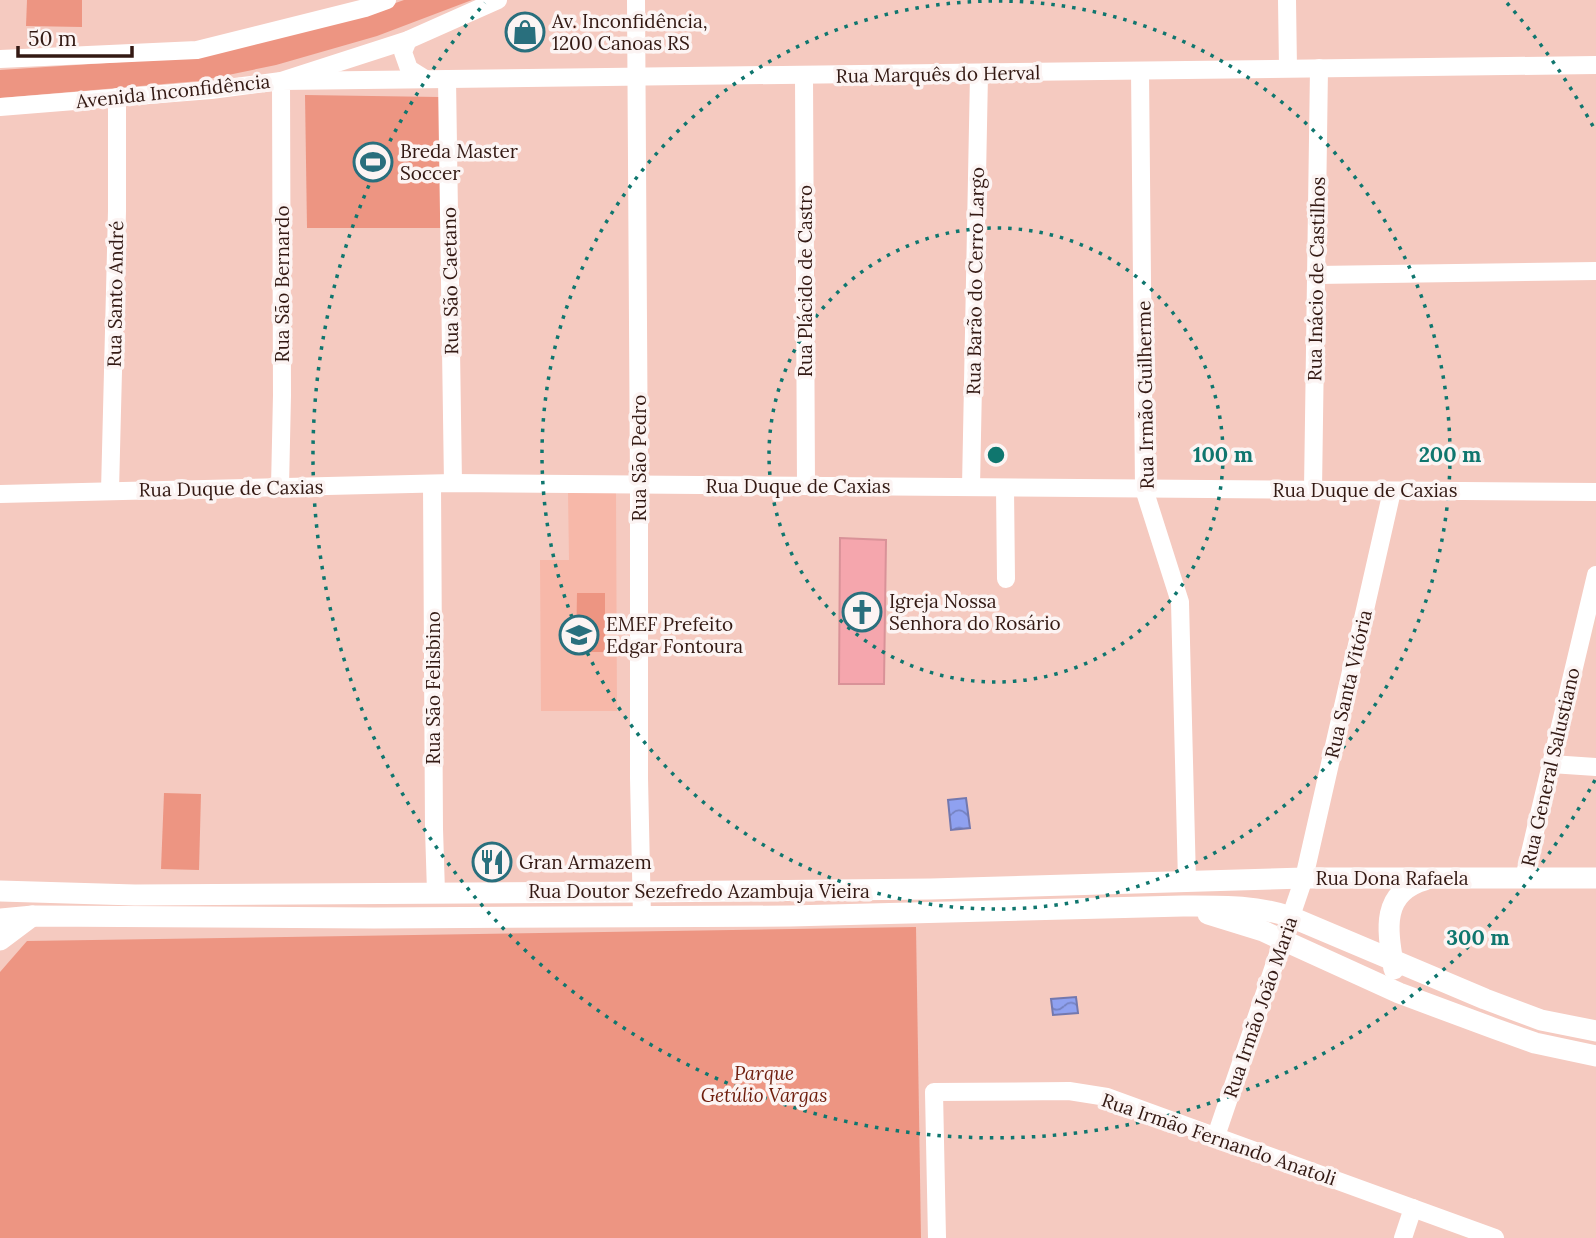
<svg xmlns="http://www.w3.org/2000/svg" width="1596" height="1238" font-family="Lora,serif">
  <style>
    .built { fill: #f7b8a9 }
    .park { fill: #ed9582 }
    .water { fill: url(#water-waves); stroke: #7378ae; stroke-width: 2 }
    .building { fill: #f5a6ad; stroke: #d99298; stroke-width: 2 }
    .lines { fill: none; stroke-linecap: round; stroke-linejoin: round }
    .minor { stroke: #fff; stroke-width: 18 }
    .major { stroke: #fff; stroke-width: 21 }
    .ring { fill: none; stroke: #0f766e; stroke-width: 3.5; stroke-dasharray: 3.5 7 }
    .labels { text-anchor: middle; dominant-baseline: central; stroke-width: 7; stroke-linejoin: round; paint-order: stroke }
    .poi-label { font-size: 19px; fill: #331913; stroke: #fcf4f3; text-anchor: start }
    .street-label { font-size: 19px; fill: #331913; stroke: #fcf4f3 }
    .park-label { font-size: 19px; font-style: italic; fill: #6f1d0c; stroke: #fcf4f3 }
    .centre { fill: #0f766e; stroke: #fcf4f3; stroke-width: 3.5 }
    .ring-label { font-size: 21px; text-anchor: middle; font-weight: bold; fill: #0f766e; stroke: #fcf4f3; stroke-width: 7; stroke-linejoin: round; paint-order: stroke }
  </style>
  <defs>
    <pattern id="water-waves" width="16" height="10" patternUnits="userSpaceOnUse" patternTransform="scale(1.75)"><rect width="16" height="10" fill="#8fa1f0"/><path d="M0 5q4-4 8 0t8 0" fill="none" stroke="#7582c1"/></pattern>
  </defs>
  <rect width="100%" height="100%" fill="#f5cac0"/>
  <!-- built -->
  <polygon class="built" points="568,492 616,492 617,711 541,711 540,560 569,560"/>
  <!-- park -->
  <g class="park">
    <polygon points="27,0 82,0 82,27 26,26"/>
    <polygon points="404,0 472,0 377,36 276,65 199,81 0,98 0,70 198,57 367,13"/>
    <polygon points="305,95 439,97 441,228 307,228"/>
    <polygon points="577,593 605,593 605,652 576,652"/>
    <polygon points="164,793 201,794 199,870 161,869"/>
    <polygon points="916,927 921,1238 0,1238 0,972 27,941"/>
  </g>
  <!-- water -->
  <g class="water">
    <polygon points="966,798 970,828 951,830 948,800"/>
    <polygon points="1076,997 1078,1013 1053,1015 1051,999"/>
  </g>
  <!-- building -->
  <polygon class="building" points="840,538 886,540 884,684 839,684"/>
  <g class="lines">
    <!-- minor -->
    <g class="minor">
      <polyline points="636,0 639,485 639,778 642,917"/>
      <polyline points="1287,0 1288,68"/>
      <polyline points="408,40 403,52 409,69 425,79"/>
      <polyline points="0,59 197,50 365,8 387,0"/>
      <polyline points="1140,71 1144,489 1180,602 1187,881"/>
      <polyline points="804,76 806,486"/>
      <polyline points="447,79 453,483"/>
      <polyline points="0,107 211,90 281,81 408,40 498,0"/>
      <polyline points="1316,275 1596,271"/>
      <polyline points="432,484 434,829 436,892"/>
      <polyline points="280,487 282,395 281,81 1596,65"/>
      <polyline points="971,487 979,74"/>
      <polyline points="1005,488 1006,579"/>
      <polyline points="1313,490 1319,68"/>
      <polyline points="110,491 117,211 117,97"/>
      <polyline points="0,494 453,483 1596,492"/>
      <polyline points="1551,764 1596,767"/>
      <polyline points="1524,878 1596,575"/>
      <polyline points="1216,1136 1304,878 1392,491"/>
      <polyline points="937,1238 934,1092 1069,1091 1107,1097 1495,1238"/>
      <polyline points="1403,1238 1413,1208"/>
    </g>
    <!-- major -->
    <g class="major">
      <polyline points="0,891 135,895 642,892 931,889 1304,878 1596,878"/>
      <polyline points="1208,914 1263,931 1399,993 1493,1028 1535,1043 1596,1056"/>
      <path d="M 0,919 L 33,916 L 374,918 L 790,916 L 1183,906 C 1220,906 1256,905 1291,917 L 1485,999 L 1541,1020 L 1596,1031"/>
      <polyline points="0,940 32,916"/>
      <path d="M 1394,969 C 1388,933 1379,893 1425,880"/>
    </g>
  </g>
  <!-- distance rings -->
  <g class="ring">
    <circle cx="996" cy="455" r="227"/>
    <circle cx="996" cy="455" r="454"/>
    <path d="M1595 780A682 682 0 1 1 485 3M1507 3A682 682 0 0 1 1595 130"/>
  </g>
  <!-- icons -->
  <defs>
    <symbol id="shop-ring" viewBox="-11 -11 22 22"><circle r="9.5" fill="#fcf4f3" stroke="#296f7d" stroke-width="1.5"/><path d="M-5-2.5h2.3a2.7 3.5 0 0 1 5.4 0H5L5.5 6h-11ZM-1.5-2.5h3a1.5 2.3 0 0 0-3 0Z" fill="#296f7d"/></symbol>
    <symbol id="stadium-ring" viewBox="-11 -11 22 22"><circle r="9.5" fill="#fcf4f3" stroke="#296f7d" stroke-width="1.5"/><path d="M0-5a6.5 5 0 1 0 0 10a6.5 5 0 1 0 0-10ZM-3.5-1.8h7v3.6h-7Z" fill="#296f7d"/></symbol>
    <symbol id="church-ring" viewBox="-11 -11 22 22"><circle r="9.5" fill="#fcf4f3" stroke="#296f7d" stroke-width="1.5"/><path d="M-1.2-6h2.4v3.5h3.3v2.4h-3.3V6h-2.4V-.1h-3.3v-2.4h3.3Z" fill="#296f7d"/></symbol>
    <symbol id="school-ring" viewBox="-11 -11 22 22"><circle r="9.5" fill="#fcf4f3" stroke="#296f7d" stroke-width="1.5"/><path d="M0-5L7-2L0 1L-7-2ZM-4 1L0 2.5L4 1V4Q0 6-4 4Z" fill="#296f7d"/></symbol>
    <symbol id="restaurant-ring" viewBox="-11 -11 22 22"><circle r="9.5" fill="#fcf4f3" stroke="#296f7d" stroke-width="1.5"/><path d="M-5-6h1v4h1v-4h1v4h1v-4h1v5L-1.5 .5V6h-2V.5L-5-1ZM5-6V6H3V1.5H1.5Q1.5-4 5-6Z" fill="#296f7d"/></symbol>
  </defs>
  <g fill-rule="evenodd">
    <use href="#shop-ring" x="503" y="10" width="44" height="44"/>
    <use href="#stadium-ring" x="351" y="140" width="44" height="44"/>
    <use href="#church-ring" x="840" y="590" width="44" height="44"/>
    <use href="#school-ring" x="557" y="613" width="44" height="44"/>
    <use href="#restaurant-ring" x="470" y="840" width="44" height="44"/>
  </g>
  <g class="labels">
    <!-- poi labels -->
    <g class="poi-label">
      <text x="552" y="21">Av. Inconfidência,<tspan x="552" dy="22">1200 Canoas RS</tspan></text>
      <text x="400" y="151">Breda Master<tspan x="400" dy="22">Soccer</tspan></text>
      <text x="889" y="601">Igreja Nossa<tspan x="889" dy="22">Senhora do Rosário</tspan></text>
      <text x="606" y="624">EMEF Prefeito<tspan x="606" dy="22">Edgar Fontoura</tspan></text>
      <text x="519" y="862">Gran Armazem</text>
    </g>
    <!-- street labels -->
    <g class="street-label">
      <text transform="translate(938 74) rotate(-1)">Rua Marquês do Herval</text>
      <text transform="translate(173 91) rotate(-6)">Avenida Inconfidência</text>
      <text transform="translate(1316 279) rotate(-89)">Rua Inácio de Castilhos</text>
      <text transform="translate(450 281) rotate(-91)">Rua São Caetano</text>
      <text transform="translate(805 281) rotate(-90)">Rua Plácido de Castro</text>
      <text transform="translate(975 281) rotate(-89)">Rua Barão do Cerro Largo</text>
      <text transform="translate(282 284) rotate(-90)">Rua São Bernardo</text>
      <text transform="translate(115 294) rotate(-89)">Rua Santo André</text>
      <text transform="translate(1145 395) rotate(-91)">Rua Irmão Guilherme</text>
      <text transform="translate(639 458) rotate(-90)">Rua São Pedro</text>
      <text x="798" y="486">Rua Duque de Caxias</text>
      <text transform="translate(231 488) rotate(-1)">Rua Duque de Caxias</text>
      <text x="1365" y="490">Rua Duque de Caxias</text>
      <text transform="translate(1348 684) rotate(-77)">Rua Santa Vitória</text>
      <text transform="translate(433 688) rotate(-90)">Rua São Felisbino</text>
      <text transform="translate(1550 767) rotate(-77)">Rua General Salustiano</text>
      <text x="1392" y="878">Rua Dona Rafaela</text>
      <text x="699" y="891">Rua Doutor Sezefredo Azambuja Vieira</text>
      <text transform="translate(1260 1007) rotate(-71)">Rua Irmão João Maria</text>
      <text transform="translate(1219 1139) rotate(19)">Rua Irmão Fernando Anatoli</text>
    </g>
    <!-- park labels -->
    <g class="park-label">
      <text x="764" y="1073">Parque<tspan x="764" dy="22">Getúlio Vargas</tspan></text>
    </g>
  </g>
  <circle cx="996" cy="455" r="10" class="centre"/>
  <g class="ring-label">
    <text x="1223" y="462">100 m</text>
    <text x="1450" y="462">200 m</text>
    <text x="1478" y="945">300 m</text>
  </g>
  <!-- scale -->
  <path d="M18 46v10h114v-10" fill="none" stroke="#331913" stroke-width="3.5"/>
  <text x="28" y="46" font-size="21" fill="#331913" stroke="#fcf4f3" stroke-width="5" paint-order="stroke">50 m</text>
</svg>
